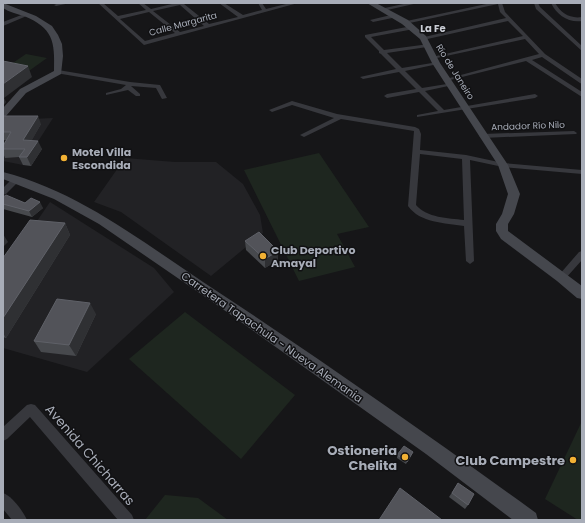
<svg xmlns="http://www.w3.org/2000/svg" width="585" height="523" font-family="Poppins,sans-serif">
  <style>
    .built { fill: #222225 }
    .green { fill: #1e261f }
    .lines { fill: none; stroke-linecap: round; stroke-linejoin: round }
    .street { fill: #37383d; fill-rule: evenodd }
    .secondary { fill: #45474d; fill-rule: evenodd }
    .wall { fill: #47494d }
    .shaded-wall { fill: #2f3033 }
    .building { fill: #525359; stroke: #5f6168 }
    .poi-dot { fill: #f2b134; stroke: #111113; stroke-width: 1.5 }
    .labels { text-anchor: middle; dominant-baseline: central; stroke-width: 3; stroke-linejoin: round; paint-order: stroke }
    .far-street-label { font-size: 9px; fill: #a8adb8; stroke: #111113 }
    .far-neighbourhood-label { font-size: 10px; font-weight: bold; fill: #c9ccd4; stroke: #111113 }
    .poi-label { font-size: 11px; font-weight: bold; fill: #a8adb8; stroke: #111113; text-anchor: start }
    .street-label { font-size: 11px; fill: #a8adb8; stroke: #111113 }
    .near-poi-label { font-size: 13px; font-weight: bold; fill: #a8adb8; stroke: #111113; text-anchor: end }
    .near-street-label { font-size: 13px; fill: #a8adb8; stroke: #111113 }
  </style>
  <rect width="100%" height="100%" fill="#161618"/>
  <!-- built -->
  <g class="built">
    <polygon points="53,118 23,165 3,161 3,125 6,120"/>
    <polygon points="125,158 175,162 216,162 243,184 260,215 263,233 211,276 121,212 94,202"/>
    <polygon points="50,202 154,268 174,292 87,372 3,348 3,271"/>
  </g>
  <!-- green -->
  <g class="green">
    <polygon points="26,54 47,58 26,73 4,69"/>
    <polygon points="319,153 369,227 337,234 355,267 299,281 244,170"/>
    <polygon points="185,312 295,395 241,459 129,359"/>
    <polygon points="582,421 582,520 578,520 545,499"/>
    <polygon points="165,495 198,498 228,520 145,520"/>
  </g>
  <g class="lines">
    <!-- street -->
    <g class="street">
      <polygon points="59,3 70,3 56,6 54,5"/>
      <path d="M 98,3 L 103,3 L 118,16 L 146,10 L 138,3 L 143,3 L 151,9 L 176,3 L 185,3 L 184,4 L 209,24 L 238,17 L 219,3 L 224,3 L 243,15 L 262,10 L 258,3 L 262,3 L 266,9 L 290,3 L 298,3 L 144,45 ZM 180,5 L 204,26 L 180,32 L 153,11 ZM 149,12 L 175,33 L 145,41 L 120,19 Z"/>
      <polygon points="408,3 418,3 383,11 380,9"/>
      <polygon points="491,3 502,3 505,12 545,54 582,79 582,84 580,83 542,57 532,60 582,92 582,97 526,61 446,81 446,79 539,54 525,39 432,59 432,57 523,36 508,21 423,40 420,38 506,18 500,12 498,4 405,24 402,22"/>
      <polygon points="534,3 538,3 540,7 582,46 582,51 536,9"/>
      <path d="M 551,3 L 555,3 C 561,13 570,19 582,17 L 582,21 C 568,23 557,15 551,3 Z"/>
      <polygon points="24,14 29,15 3,26 3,22"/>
      <polygon points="395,14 397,15 397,17 373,22 370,20"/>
      <polygon points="412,26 415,28 414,29 371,37 384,50 429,44 429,46 427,47 387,53 402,68 438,62 438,64 405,71 422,88 453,83 453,85 425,91 444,110 535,94 538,96 535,98 417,117 417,115 438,111 419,92 387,98 384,96 387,94 416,89 399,72 363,79 360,77 396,69 381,54 379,53 379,51 365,37 365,35"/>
      <polygon points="58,70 130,82 160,85 167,98 162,99 156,88 131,86 140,94 140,96 136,96 128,90 106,95 106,93 121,89 126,85 56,73 55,72"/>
      <path d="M 292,101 L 337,114 L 415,127 L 419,129 L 421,134 L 420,150 L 466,155 L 503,163 L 582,170 L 582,174 L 503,167 L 470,160 L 474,261 L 470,264 L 466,261 L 464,226 C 445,223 420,223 408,206 L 414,131 L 341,119 L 304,137 L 300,135 L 334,118 L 292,105 L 272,112 L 269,110 ZM 420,154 L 462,159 L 464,220 C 448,218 427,218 416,205 Z"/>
      <polygon points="574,131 577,133 576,134 483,138 479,136 483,134"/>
      <polygon points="14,177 17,177 21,179 6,194 3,195 3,188"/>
      <polygon points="582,251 582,260 565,279 559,279 557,277 559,275 579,252"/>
      <polygon points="31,404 35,405 132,515 134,520 118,520 30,417 7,439 3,441 3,427 27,405"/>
      <path d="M 3,493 C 12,496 23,511 27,520 L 12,520 L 3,509 Z"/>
    </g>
    <!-- secondary -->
    <g class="secondary">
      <path d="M 3,3 L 36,16 L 52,26 L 58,35 L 62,44 L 63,56 L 61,74 L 26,93 L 6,116 L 3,117 L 3,108 L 20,89 L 54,71 C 55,41 53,28 24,16 C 17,14 9,12 3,8 Z"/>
      <polygon points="367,3 376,3 408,20 426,36 440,63 508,165 520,194 514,214 508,224 508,231 582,286 582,299 577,298 557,281 501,239 496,231 496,224 502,214 508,194 498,165 432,63 420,39 402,24"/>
      <path d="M 3,172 C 77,191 140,240 203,282 C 316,356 427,434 536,513 L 538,520 L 513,520 L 426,454 L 217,305 L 99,224 L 54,199 L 3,179 Z"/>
    </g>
  </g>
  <!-- wall -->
  <g class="wall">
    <polygon points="3,116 41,124 31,141 42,149 31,166 23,165 19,157 5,158 3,153 3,146 6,140 3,140"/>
    <polygon points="3,197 25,203 43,208 32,217 3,209"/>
    <polygon points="65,223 70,235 6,338 3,337 3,258"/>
    <polygon points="245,241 278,251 278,260 265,268 246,250"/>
    <polygon points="96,314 76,356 41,352 34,341"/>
    <polygon points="413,452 406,464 397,458 397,455"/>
    <polygon points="458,483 468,505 465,509 449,497"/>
  </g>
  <!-- shaded-wall -->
  <g class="shaded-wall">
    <polygon points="28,66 32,77 4,98 6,102 3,106 3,84"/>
    <polygon points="38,116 41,124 27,149 23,140"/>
    <polygon points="38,141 42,149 31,166 27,157"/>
    <polygon points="40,202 43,208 32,217 29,211"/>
    <polygon points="65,223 70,235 6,338 3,333 3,318"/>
    <polygon points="3,234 8,242 3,247"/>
    <polygon points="278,251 278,260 265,268 265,259"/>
    <polygon points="90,303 96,314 76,356 69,345"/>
  </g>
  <!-- building -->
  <g class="building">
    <polygon points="3,61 28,66 3,84"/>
    <polygon points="3,116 38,116 23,140 38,141 27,157 19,157 25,149 3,149 3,146 11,132 3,132"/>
    <polygon points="6,195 25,203 31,198 40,202 29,211 3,204 3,197"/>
    <polygon points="30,220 65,223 3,318 3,258"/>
    <polygon points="259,232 278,251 265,259 245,241"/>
    <polygon points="57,299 90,303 69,345 34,341"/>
    <polygon points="404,446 413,452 407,462 397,455"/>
    <polygon points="458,483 474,494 468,505 452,493"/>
    <polygon points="400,488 442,520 379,520"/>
  </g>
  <!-- markers -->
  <g class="poi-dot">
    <circle cx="64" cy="158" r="4"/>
    <circle cx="263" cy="256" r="4"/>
    <circle cx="405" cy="457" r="4"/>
    <circle cx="573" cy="460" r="4"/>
  </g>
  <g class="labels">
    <!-- far-street labels -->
    <g class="far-street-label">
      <text transform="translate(183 24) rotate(-15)">Calle Margarita</text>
      <text transform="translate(455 72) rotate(58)">Río de Janeiro</text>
      <text transform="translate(528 126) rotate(-2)">Andador Río Nilo</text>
    </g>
    <!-- far-neighbourhood labels -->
    <g class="far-neighbourhood-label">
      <text x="433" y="28">La Fe</text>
    </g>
    <!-- poi labels -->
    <g class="poi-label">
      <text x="72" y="152">Motel Villa<tspan x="72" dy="13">Escondida</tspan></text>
      <text x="271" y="250">Club Deportivo<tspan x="271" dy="13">Amayal</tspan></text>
    </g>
    <!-- street labels -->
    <g class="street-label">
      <text transform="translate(272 337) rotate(35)">Carretera Tapachula - Nueva Alemania</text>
    </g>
    <!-- near-poi labels -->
    <g class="near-poi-label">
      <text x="397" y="450">Ostioneria<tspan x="397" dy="15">Chelita</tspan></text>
      <text x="565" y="460">Club Campestre</text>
    </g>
    <!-- near-street labels -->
    <g class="near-street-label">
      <text transform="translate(90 455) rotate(49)">Avenida Chicharras</text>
    </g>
  </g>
  <!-- border -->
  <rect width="585" height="523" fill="none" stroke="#a8adb8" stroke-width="8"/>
</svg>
